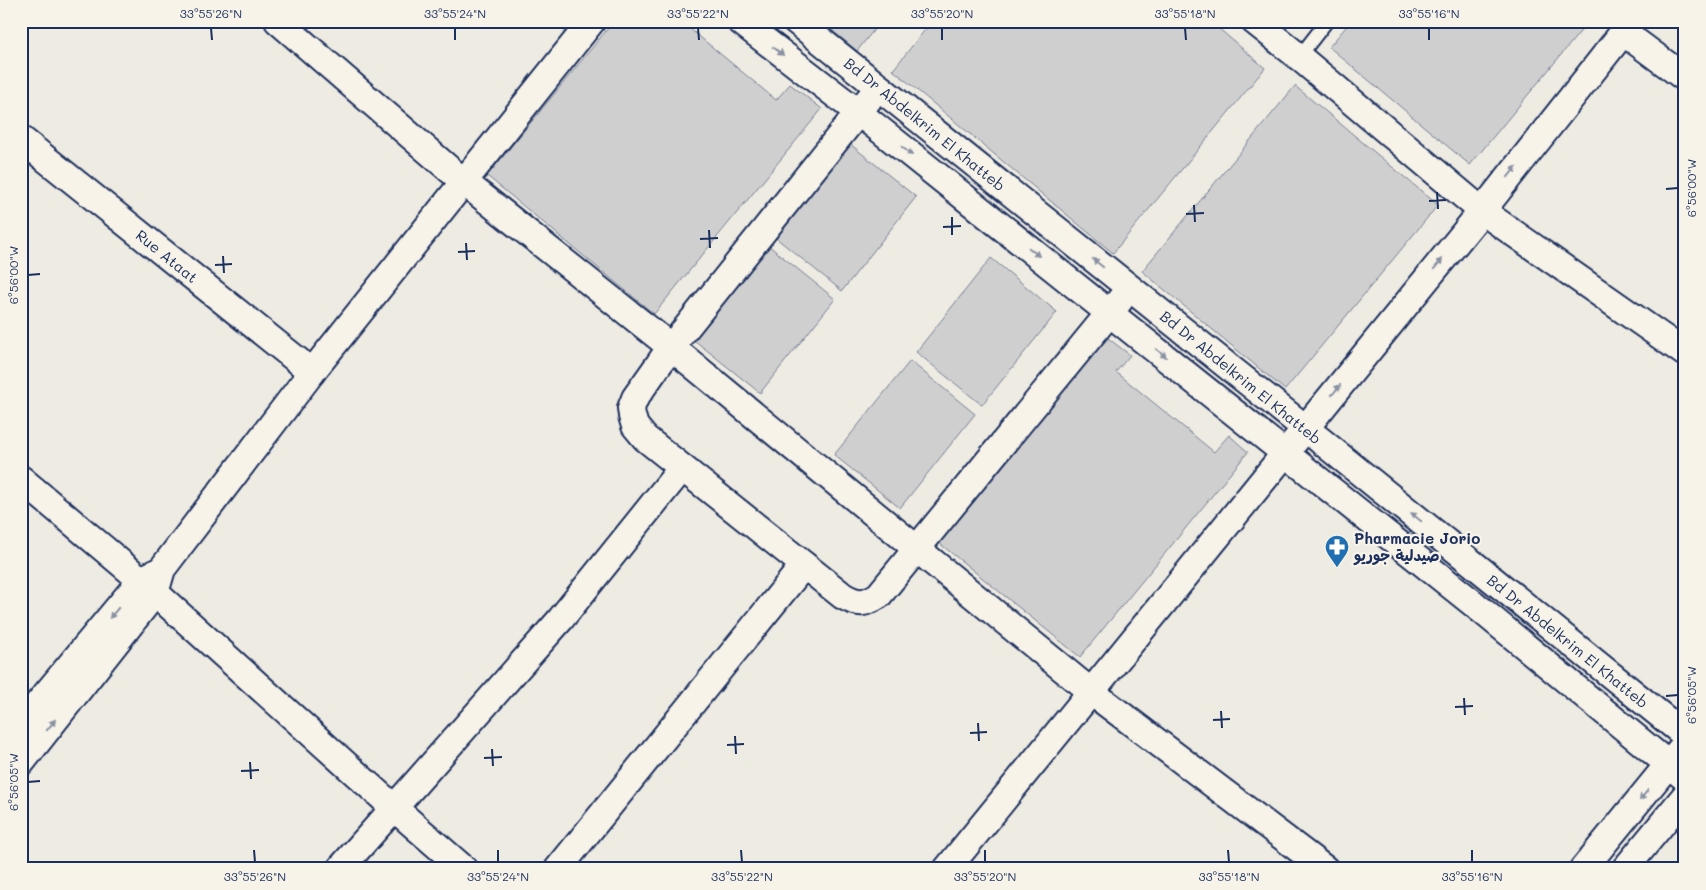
<svg xmlns="http://www.w3.org/2000/svg" width="1706" height="890" font-family="Mali,'Playpen Sans Arabic',sans-serif">
  <style>
    .green { fill: #cfcfcf; stroke: #757f96 }
    .lines { fill: none; stroke-linecap: round; stroke-linejoin: round }
    .service-casing { stroke: #1b2f5e; stroke-width: 16 }
    .minor-casing { stroke: #1b2f5e; stroke-width: 30 }
    .service { stroke: #f7f3e8; stroke-width: 12 }
    .minor { stroke: #f7f3e8; stroke-width: 26 }
    .oneway { fill: #8991a3 }
    .ticks { fill: none; stroke: #1b2f5e; stroke-width: 2 }
    .labels { text-anchor: middle; dominant-baseline: central; stroke-width: 4.5; stroke-linejoin: round; paint-order: stroke }
    .street-label { font-size: 15px; fill: #1b2f5e; stroke: #f7f3e8 }
    .poi-label { font-size: 15px; font-weight: bold; fill: #1b2f5e; stroke: #f7f3e8; text-anchor: start }
    .neatline { fill: none; stroke: #1b2f5e; stroke-width: 2 }
    .ticks-label { font-size: 12px; text-anchor: middle; fill: #1b2f5e }
  </style>
  <rect width="100%" height="100%" fill="#eeebe2"/>
  <filter id="ink" filterUnits="userSpaceOnUse"><feTurbulence type="fractalNoise" baseFrequency=".02" numOctaves="2"/><feDisplacementMap in="SourceGraphic" scale="10" xChannelSelector="R" yChannelSelector="G"/><feConvolveMatrix kernelMatrix="1 2 1 2 8 2 1 2 1" color-interpolation-filters="sRGB"/></filter>
  <g filter="url(#ink)">
    <!-- green -->
    <g class="green">
      <polygon points="614,21 684,21 683,23 776,100 790,84 822,109 654,314 487,176"/>
      <polygon points="821,21 881,21 857,51"/>
      <polygon points="932,21 1210,21 1265,68 1113,253 893,70"/>
      <polygon points="1351,21 1589,21 1470,165 1329,47"/>
      <polygon points="1295,86 1438,205 1285,390 1142,271"/>
      <polygon points="850,144 916,197 842,291 776,238"/>
      <polygon points="769,246 835,299 760,393 694,340"/>
      <polygon points="991,258 1057,312 982,405 916,352"/>
      <polygon points="1096,329 1130,355 1116,372 1214,452 1229,435 1248,452 1080,657 928,534"/>
      <polygon points="910,361 975,414 900,508 834,455"/>
    </g>
    <g class="lines">
      <defs>
        <polyline id="service" points="1299,57 1327,21"/>
        <g id="minor">
          <polyline points="278,21 464,182 671,347 1090,691 1325,869"/>
          <polyline points="740,21 859,113 1474,604 1685,778"/>
          <polyline points="796,21 1305,428 1685,735"/>
          <polyline points="1254,21 1299,57 1482,211 1685,353"/>
          <polyline points="1623,32 1685,78"/>
          <path d="M 869,99 L 671,347 L 635,398 L 631,408 L 632,416 L 635,426 L 645,438 L 843,596 C 859,605 865,604 879,595 L 1120,300"/>
          <polyline points="21,139 312,372"/>
          <polyline points="21,479 141,580 393,807 464,869"/>
          <polyline points="21,724 141,580 157,572"/>
          <polyline points="21,763 155,593 162,569 312,372 592,21"/>
          <polyline points="340,869 560,620 682,468"/>
          <polyline points="558,869 804,565"/>
          <polyline points="947,869 1482,211 1632,21"/>
          <polyline points="1583,869 1680,750"/>
          <polyline points="1625,869 1685,796"/>
        </g>
      </defs>
      <!-- service casing -->
      <use href="#service" class="service-casing"/>
      <!-- minor casing -->
      <use href="#minor" class="minor-casing"/>
      <!-- service -->
      <use href="#service" class="service"/>
      <!-- minor -->
      <use href="#minor" class="minor"/>
    </g>
    <!-- one-way arrows -->
    <defs><path id="oneway-solid" d="M-6-.8H1V-3.2L6.5 0L1 3.2V.8H-6Z" transform="scale(1.25)"/></defs>
    <g class="oneway">
      <use href="#oneway-solid" transform="translate(778 51) rotate(37)"/>
      <use href="#oneway-solid" transform="translate(907 151) rotate(39)"/>
      <use href="#oneway-solid" transform="translate(1512 172) rotate(-52)"/>
      <use href="#oneway-solid" transform="translate(1034 252) rotate(39)"/>
      <use href="#oneway-solid" transform="translate(1098 263) rotate(-141)"/>
      <use href="#oneway-solid" transform="translate(1438 264) rotate(-51)"/>
      <use href="#oneway-solid" transform="translate(1161 353) rotate(39)"/>
      <use href="#oneway-solid" transform="translate(1336 390) rotate(-51)"/>
      <use href="#oneway-solid" transform="translate(1416 517) rotate(-141)"/>
      <use href="#oneway-solid" transform="translate(114 613) rotate(130)"/>
      <use href="#oneway-solid" transform="translate(51 725) rotate(-52)"/>
      <use href="#oneway-solid" transform="translate(1644 795) rotate(129)"/>
    </g>
  </g>
  <!-- ticks -->
  <path class="ticks" d="M 211,28 L 212,40M 455,28 L 455,40M 698,28 L 699,40M 942,28 L 942,40M 1185,28 L 1186,40M 1429,28 L 1429,40M 1666,189 L 1678,188M 1437,192 L 1438,209M 1429,201 L 1446,200M 1194,205 L 1195,222M 1186,214 L 1204,213M 952,217 L 952,235M 943,227 L 961,226M 709,230 L 710,248M 700,239 L 718,238M 466,243 L 467,260M 458,252 L 475,251M 223,256 L 224,273M 215,265 L 232,264M 28,275 L 40,274M 1666,696 L 1678,695M 1464,698 L 1465,715M 1455,707 L 1473,706M 1221,711 L 1222,728M 1213,720 L 1230,719M 978,723 L 979,741M 970,733 L 987,732M 735,736 L 736,754M 727,745 L 744,744M 492,749 L 493,766M 484,758 L 502,757M 250,762 L 251,779M 241,771 L 259,770M 28,782 L 40,781M 254,850 L 255,862M 498,850 L 498,862M 741,850 L 742,862M 985,850 L 985,862M 1228,850 L 1229,862M 1472,850 L 1472,862"/>
  <!-- icons -->
  <defs>
    <symbol id="pharmacy-pin" viewBox="-11 -11 22 30"><path d="M0 17L-7.5 6A9.5 9.5 0 1 1 7.5 6Z" fill="#1f6fb2" stroke="#f7f3e8"/><path d="M-2-6h4v4h4v4h-4v4h-4v-4h-4v-4h4Z" fill="#fff"/></symbol>
  </defs>
  <g fill-rule="evenodd">
    <use href="#pharmacy-pin" x="1323" y="533" width="28" height="38"/>
  </g>
  <g class="labels">
    <!-- street labels -->
    <g class="street-label">
      <text transform="translate(925 124) rotate(39)">Bd Dr Abdelkrim El Khatteb</text>
      <text transform="translate(167 256) rotate(39)">Rue Ataat</text>
      <text transform="translate(1241 377) rotate(39)">Bd Dr Abdelkrim El Khatteb</text>
      <text transform="translate(1568 641) rotate(39)">Bd Dr Abdelkrim El Khatteb</text>
    </g>
    <!-- poi labels -->
    <g class="poi-label">
      <text x="1354" y="538">Pharmacie Jorio<tspan x="1354" dy="17">صيدلية جوريو</tspan></text>
    </g>
  </g>
  <!-- margin -->
  <rect width="1706" height="890" fill="none" stroke="#f7f3e8" stroke-width="55"/>
  <rect x="28" y="28" width="1650" height="834" class="neatline"/>
  <g class="ticks-label">
    <text x="211" y="18">33°55'26"N</text>
    <text x="455" y="18">33°55'24"N</text>
    <text x="698" y="18">33°55'22"N</text>
    <text x="942" y="18">33°55'20"N</text>
    <text x="1185" y="18">33°55'18"N</text>
    <text x="1429" y="18">33°55'16"N</text>
    <text transform="translate(1692 188) rotate(-90)" y="4">6°56'00"W</text>
    <text transform="translate(14 275) rotate(-90)" y="4">6°56'00"W</text>
    <text transform="translate(1692 695) rotate(-90)" y="4">6°56'05"W</text>
    <text transform="translate(14 782) rotate(-90)" y="4">6°56'05"W</text>
    <text x="255" y="881">33°55'26"N</text>
    <text x="498" y="881">33°55'24"N</text>
    <text x="742" y="881">33°55'22"N</text>
    <text x="985" y="881">33°55'20"N</text>
    <text x="1229" y="881">33°55'18"N</text>
    <text x="1472" y="881">33°55'16"N</text>
  </g>
</svg>
